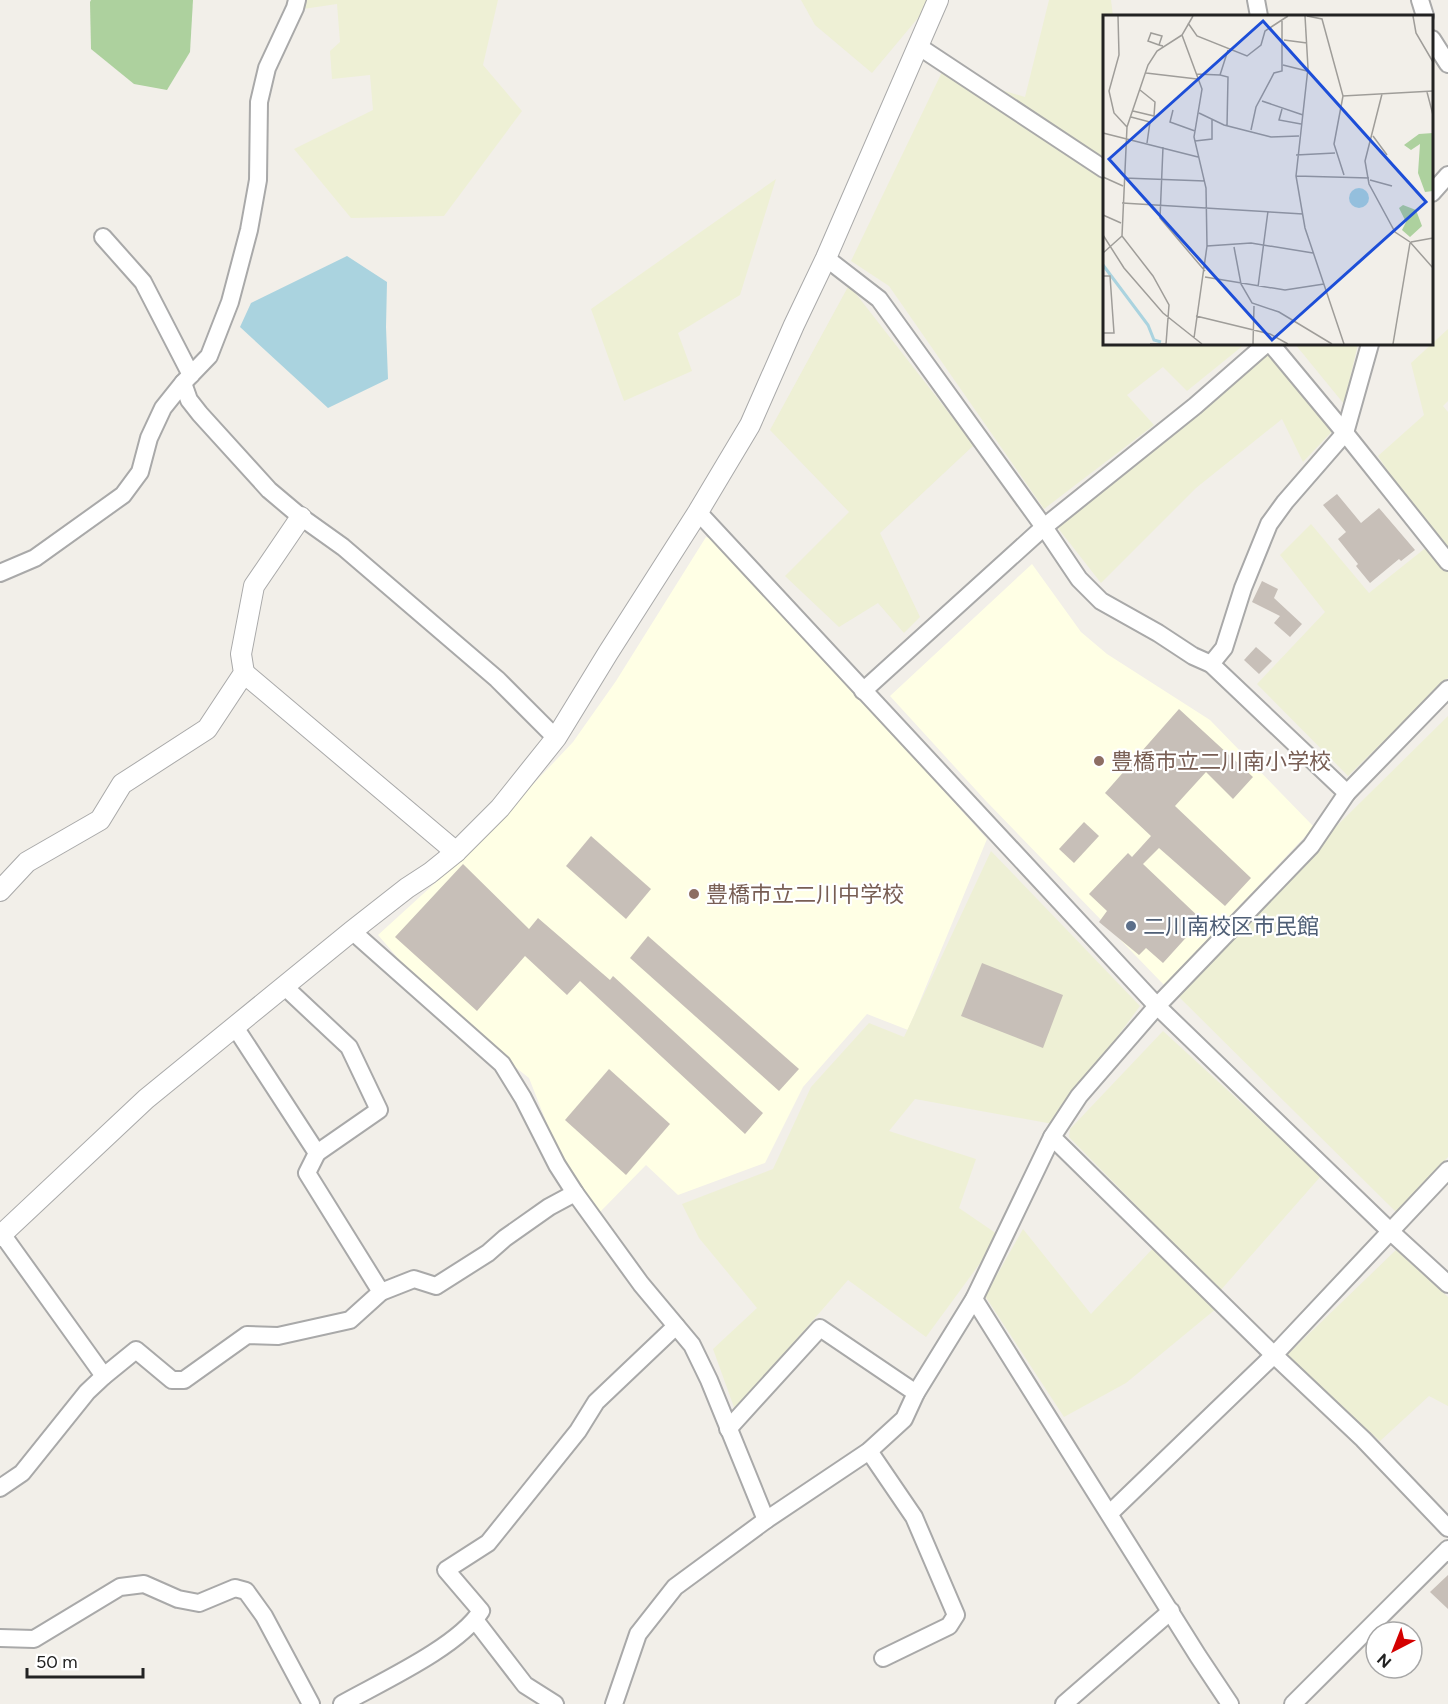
<svg xmlns="http://www.w3.org/2000/svg" width="1448" height="1704" font-family="Figtree,'Noto Sans JP',sans-serif">
  <style>
    .education { fill: #ffffe5 }
    .farmland { fill: #eef0d5 }
    .forest { fill: #add19e }
    .water { fill: #aad3df }
    .building { fill: #c7bfb8 }
    .lines { fill: none; stroke-linecap: round; stroke-linejoin: round }
    .minor-casing { stroke: #a9a9a9; stroke-width: 20 }
    .tertiary-casing { stroke: #a9a9a9; stroke-width: 22 }
    .minor { stroke: #fff; stroke-width: 16 }
    .tertiary { stroke: #fff; stroke-width: 20 }
    .education-dot { fill: #8d6e63; stroke: #fff; stroke-width: 2 }
    .service-dot { fill: #5c6f8a; stroke: #fff; stroke-width: 2 }
    .labels { text-anchor: middle; dominant-baseline: central; stroke-width: 4.5; stroke-linejoin: round; paint-order: stroke }
    .education-label { font-size: 22px; fill: #785e54; stroke: #fff; text-anchor: start }
    .service-label { font-size: 22px; fill: #4e5e75; stroke: #fff; text-anchor: start }
    .inset-river { fill: none; stroke: #aad3df; stroke-width: 3 }
    .inset-road { fill: none; stroke: #9f9d99; stroke-width: 1.5 }
    .view { fill: #1d4ed8; fill-opacity: 0.15; stroke: #1d4ed8; stroke-width: 3 }
    .inset-edge { fill: none; stroke: #222; stroke-width: 3 }
  </style>
  <rect width="100%" height="100%" fill="#f2efe9"/>
  <!-- education -->
  <g class="education">
    <polygon points="706,537 719,542 987,839 908,1030 867,1014 803,1087 765,1163 678,1195 646,1165 600,1212 566,1172 529,1078 440,1007 378,935 468,853 573,742 616,681"/>
    <polygon points="1032,564 1081,632 1107,654 1210,720 1314,827 1164,985 986,801 890,696"/>
  </g>
  <!-- farmland -->
  <g class="farmland">
    <polygon points="301,0 498,0 483,65 522,111 444,216 351,218 294,149 373,110 370,75 332,79 330,51 340,42 337,4 303,9"/>
    <polygon points="801,0 933,0 872,73 815,25"/>
    <polygon points="1049,0 1111,0 1113,16 1104,16 1104,344 1245,344 1187,391 1163,367 1127,395 1154,425 1044,509 889,286 851,261 942,72 1025,97"/>
    <polygon points="776,179 740,295 678,333 692,371 624,401 591,309"/>
    <polygon points="849,285 974,445 880,533 920,617 904,633 878,603 839,627 785,576 849,512 770,430"/>
    <polygon points="1448,329 1448,401 1443,406 1448,412 1448,678 1348,776 1257,684 1325,612 1280,555 1311,524 1369,593 1433,542 1378,456 1424,415 1411,363"/>
    <polygon points="1275,344 1343,420 1303,462 1282,419 1196,488 1101,583 1054,523"/>
    <polygon points="1295,344 1358,344 1344,404"/>
    <polygon points="1448,716 1448,1157 1397,1213 1176,994 1287,875"/>
    <polygon points="991,851 1140,1006 1053,1124 915,1099 889,1131 976,1159 959,1208 1000,1236 926,1337 848,1280 735,1410 713,1349 757,1308 699,1238 682,1204 773,1169 811,1087 869,1023 904,1037"/>
    <polygon points="1163,1031 1321,1176 1220,1291 1069,1137 1070,1129"/>
    <polygon points="1023,1229 1091,1314 1157,1244 1217,1308 1126,1383 1064,1417 985,1296"/>
    <polygon points="1396,1250 1448,1297 1448,1406 1429,1396 1380,1441 1285,1357"/>
  </g>
  <!-- forest -->
  <polygon class="forest" points="91,0 193,0 190,52 167,90 134,84 91,49 90,2"/>
  <!-- water -->
  <polygon class="water" points="347,256 387,282 386,327 388,379 328,408 240,327 251,303"/>
  <!-- building -->
  <g class="building">
    <polygon points="1337,494 1361,523 1379,508 1415,550 1401,561 1399,559 1370,583 1356,566 1358,564 1338,539 1346,532 1323,505"/>
    <polygon points="1262,581 1278,589 1274,598 1302,624 1290,637 1274,623 1280,616 1252,602"/>
    <polygon points="1256,647 1272,661 1259,674 1244,660"/>
    <polygon points="1179,709 1253,777 1233,799 1206,772 1175,806 1251,878 1225,906 1159,848 1143,864 1202,920 1163,963 1146,948 1139,955 1099,922 1107,911 1089,894 1128,853 1132,857 1151,836 1105,793"/>
    <polygon points="1084,822 1099,836 1074,863 1059,849"/>
    <polygon points="591,836 651,889 626,919 566,866"/>
    <polygon points="463,864 529,929 538,918 610,980 613,976 763,1113 745,1134 580,981 567,995 525,956 477,1011 395,937"/>
    <polygon points="648,936 799,1069 779,1091 630,958"/>
    <polygon points="982,963 1063,995 1043,1048 961,1016"/>
    <polygon points="609,1069 670,1124 626,1175 565,1120"/>
    <polygon points="1448,1575 1448,1609 1430,1592"/>
  </g>
  <g class="lines">
    <defs>
      <g id="minor">
        <polyline points="1256,0 1259,16"/>
        <polyline points="1420,0 1425,16"/>
        <polyline points="1432,39 1448,64"/>
        <polyline points="918,46 1104,169"/>
        <polyline points="1432,193 1448,175"/>
        <polyline points="103,237 143,282 191,375"/>
        <polyline points="826,258 879,299 1044,527 1079,579 1101,601 1158,633 1193,656 1211,664 1347,793"/>
        <polyline points="1271,344 1345,433 1448,562"/>
        <polyline points="183,383 189,400 200,414 269,490 301,517 343,547 497,679 556,738"/>
        <polyline points="698,512 1157,1006 1391,1232 1448,1284"/>
        <polyline points="0,573 35,558 123,495 140,472 149,438 163,408 183,383 209,356 230,302 249,230 258,180 259,102 267,68 295,8 297,0"/>
        <polyline points="1211,664 1224,648 1243,588 1269,524 1285,502 1345,433 1370,344"/>
        <polyline points="863,691 1044,527 1195,406 1266,344"/>
        <polyline points="352,931 502,1064 523,1098 557,1165 575,1193 641,1284 692,1345 709,1380 766,1520"/>
        <polyline points="285,987 349,1047 379,1110 317,1153"/>
        <polyline points="235,1027 317,1153 307,1173 381,1292"/>
        <polyline points="1052,1137 1274,1355 1363,1439 1448,1528"/>
        <polyline points="2,1234 104,1376"/>
        <polyline points="974,1299 1198,1656 1230,1704"/>
        <polyline points="728,1429 820,1328 916,1393"/>
        <polyline points="869,1451 914,1517 956,1615 949,1626 883,1658"/>
        <polyline points="0,1488 22,1473 87,1392 104,1376 136,1350 172,1380 184,1380 247,1335 278,1336 350,1320 381,1292 414,1279 436,1286 488,1253 505,1238 549,1207 575,1193"/>
        <polyline points="1110,1513 1274,1355 1448,1170"/>
        <polyline points="475,1620 525,1685 555,1704"/>
        <polyline points="0,1638 34,1639 120,1587 144,1584 178,1599 199,1603 235,1588 246,1591 264,1616 311,1704"/>
        <path d="M 342,1704 C 381,1682 458,1647 481,1611 L 446,1570 L 488,1543 L 578,1431 L 596,1402 L 676,1326"/>
        <polyline points="614,1704 638,1634 675,1587 766,1520 869,1451 904,1419 916,1393 974,1299 1052,1137 1079,1096 1157,1006 1311,846 1347,793 1448,689"/>
        <polyline points="1064,1704 1171,1611"/>
        <polyline points="1293,1704 1448,1549"/>
      </g>
      <g id="tertiary">
        <polyline points="244,673 456,852"/>
        <polyline points="0,891 27,862 100,820 122,784 207,729 244,673 241,654 254,586 301,517"/>
        <polyline points="0,1236 146,1099 352,931 407,888 430,873 456,852 500,808 556,738 608,653 698,512 750,425 794,325 826,258 938,0"/>
      </g>
    </defs>
    <!-- minor casing -->
    <use href="#minor" class="minor-casing"/>
    <!-- tertiary casing -->
    <use href="#tertiary" class="tertiary-casing"/>
    <!-- minor -->
    <use href="#minor" class="minor"/>
    <!-- tertiary -->
    <use href="#tertiary" class="tertiary"/>
  </g>
  <!-- markers -->
  <g class="education-dot">
    <circle cx="1099" cy="761" r="6"/>
    <circle cx="694" cy="894" r="6"/>
  </g>
  <circle class="service-dot" cx="1131" cy="926" r="6"/>
  <g class="labels">
    <!-- education labels -->
    <g class="education-label">
      <text x="1111" y="761">豊橋市立二川南小学校</text>
      <text x="706" y="894">豊橋市立二川中学校</text>
    </g>
    <!-- service labels -->
    <g class="service-label">
      <text x="1143" y="926">二川南校区市民館</text>
    </g>
  </g>
  <!-- overview -->
  <g transform="translate(1103 15)">
    <rect width="330" height="330" fill="#f2efe9"/>
    <path d="M 330,118 L 330,176 L 322,177 L 315,158 L 317,129 L 308,135 L 301,130 L 316,119 ZM 300,190 L 313,195 L 319,211 L 307,222 L 299,215 L 303,207 L 296,193 Z" fill="#add19e"/>
    <path d="M246 183a10 10 0 1 1 20 0a10 10 0 1 1-20 0Z" fill="#aad3df"/>
    <path class="inset-river" d="M 0,250 L 45,310 L 51,325 L 58,327"/>
    <path class="inset-road" d="M 15,1 L 16,40 L 6,76 L 11,98 L 24,112M 90,1 L 79,20 L 99,74 L 91,122 L 103,173 L 104,231 L 91,323M 202,1 L 205,53 L 193,161 L 202,213 L 241,329M 204,1 L 219,4 L 240,81 L 330,76M 310,1 L 313,18 L 330,47M 85,8 L 94,21 L 144,41 L 158,30 L 162,16 L 185,1M 181,25 L 204,28M 56,30 L 59,21 L 48,18 L 45,26 L 56,30 L 60,31M 180,50 L 204,56M 43,58 L 94,64M 93,59 L 117,60M 324,77 L 330,100M 279,79 L 262,146 L 266,169 L 292,217 L 307,227 L 330,253M 240,81 L 231,129 L 241,160M 159,86 L 200,100M 179,94 L 176,105 L 198,109M 70,95 L 67,107 L 92,116M 30,96 L 51,101 L 52,87 L 37,75M 96,98 L 121,110 L 168,122 L 196,121M 28,102 L 47,107 L 44,128M 124,111 L 125,62 L 117,60 L 125,35M 148,115 L 153,92 L 171,58 L 179,56 L 179,6M 0,118 L 95,142M 270,121 L 284,140M 92,126 L 109,124 L 109,104M 60,132 L 57,203 L 102,256M 193,140 L 232,138M 193,161 L 266,163M 0,162 L 20,171M 21,163 L 102,166M 267,165 L 289,171M 19,188 L 200,199M 0,200 L 18,208M 0,220 L 21,253 L 60,298 L 99,329M 308,227 L 330,223M 104,231 L 148,228 L 210,238M 131,232 L 138,269 L 149,288 L 176,297 L 229,329M 0,238 L 19,221M 0,261 L 7,261 L 11,318 L 0,318M 102,262 L 182,275 L 221,269M 155,272 L 165,196M 93,301 L 167,319 L 185,329M 47,329 L 63,329 L 66,290 L 50,261 L 19,221 L 24,112 L 45,50 L 54,36 L 79,20M 150,329 L 151,291M 290,329 L 307,228"/>
    <path class="view" d="M 160,6 L 323,187 L 169,325 L 6,144 Z"/>
    <rect width="330" height="330" class="inset-edge"/>
  </g>
  <!-- north arrow -->
  <g transform="translate(1394 1650) rotate(222)"><circle r="28" fill="#ffffff" stroke="#a7a7a7" stroke-width="1.5"/>
  <path d="M0-4.5L10 22L0 15L-10 22Z" fill="#d40000"/>
  <text y="-9" font-size="16" font-weight="bold" text-anchor="middle" fill="#222222">N</text>
  </g>
  <!-- scale -->
  <path d="M27 1668v9h116v-9" fill="none" stroke="#222222" stroke-width="3"/>
  <text x="36" y="1668" font-size="18" fill="#222222" stroke="#ffffff" stroke-width="4.5" paint-order="stroke">50 m</text>
</svg>
